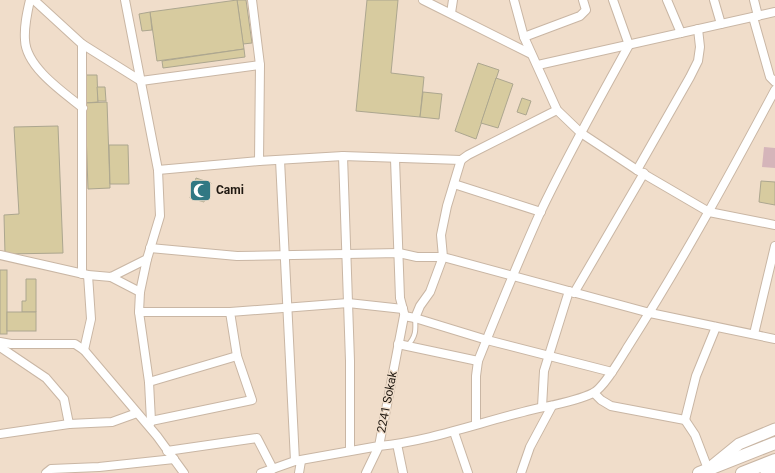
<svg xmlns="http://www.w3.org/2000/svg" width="775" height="473" font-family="Roboto,sans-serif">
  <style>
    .green { fill: #d5b5ba }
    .building { fill: #d7cb9f; stroke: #aca68f }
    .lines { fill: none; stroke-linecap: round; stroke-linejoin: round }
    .service-casing { stroke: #c9b6a4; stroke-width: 6 }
    .minor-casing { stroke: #c9b6a4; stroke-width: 10 }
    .secondary-casing { stroke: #c9b6a4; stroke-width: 13 }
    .primary-casing { stroke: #c9b6a4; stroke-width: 14 }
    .service { stroke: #fff; stroke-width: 4 }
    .minor { stroke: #fff; stroke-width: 8 }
    .secondary { stroke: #fff; stroke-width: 11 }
    .primary { stroke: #fff; stroke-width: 12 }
    .labels { text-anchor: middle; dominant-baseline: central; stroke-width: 3; stroke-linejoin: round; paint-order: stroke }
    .poi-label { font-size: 12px; font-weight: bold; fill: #1f1811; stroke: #f0ddca; text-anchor: start }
    .street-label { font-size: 12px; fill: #1f1811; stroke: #f0ddca }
  </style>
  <rect width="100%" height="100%" fill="#f0ddca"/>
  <!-- green -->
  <polygon class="green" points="764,147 775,148 775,168 762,167"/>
  <!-- building -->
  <g class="building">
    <polygon points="237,0 246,0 252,43 243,44"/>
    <polygon points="237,0 244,49 157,61 150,12"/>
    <polygon points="367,0 398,0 391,73 424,77 420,117 356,111"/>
    <polygon points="150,12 152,30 142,31 139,14"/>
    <polygon points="244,49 245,57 163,68 162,61"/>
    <polygon points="478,63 499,70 476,139 455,131"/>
    <polygon points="84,75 97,75 98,102 85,103"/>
    <polygon points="496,78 513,84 498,128 481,123"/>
    <polygon points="97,87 105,87 106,101 98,101"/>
    <polygon points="423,92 442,94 439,119 420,117"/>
    <polygon points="522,98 531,101 526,115 517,112"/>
    <polygon points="107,102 110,188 88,189 85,103"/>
    <polygon points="58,126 63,253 5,254 4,215 19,214 14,127"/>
    <polygon points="109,145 128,145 129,184 110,184"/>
    <polygon points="196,178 211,183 204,202 190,198"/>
    <polygon points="761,181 775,182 775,205 759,202"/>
    <rect x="0" y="270" width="7" height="64"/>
    <polygon points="26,279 36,279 36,312 22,312 22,301 26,301"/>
    <rect x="7" y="312" width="29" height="19"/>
  </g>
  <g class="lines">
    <defs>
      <path id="service" d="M 407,346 C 416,337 416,330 415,318"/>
      <g id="minor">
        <path d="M 30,0 C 27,13 24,26 25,40 C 26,67 63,92 83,108"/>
        <polyline points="34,0 82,44 141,81 260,65"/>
        <polyline points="252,0 260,65 259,161"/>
        <polyline points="423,0 531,54"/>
        <polyline points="514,0 524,37 557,110 581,133 637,170 709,212 775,225"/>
        <polyline points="667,0 681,33"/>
        <polyline points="714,0 721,24"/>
        <polyline points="754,0 758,16"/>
        <polyline points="451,13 453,0"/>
        <polyline points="753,17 770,77 775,82"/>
        <polyline points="524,37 580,16 586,10 583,0"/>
        <polyline points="82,44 82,274"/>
        <polyline points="538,65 775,12"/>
        <polyline points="557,110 468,155 461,160 447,206 441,235 443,257 650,313 775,339"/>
        <polyline points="343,156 350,361 350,450"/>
        <polyline points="395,159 400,298 404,313"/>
        <polyline points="280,160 295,461"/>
        <polyline points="158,170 259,161 343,156 461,160"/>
        <polyline points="637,170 690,77 698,61 700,47 698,29"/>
        <polyline points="454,184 541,212"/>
        <polyline points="150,248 237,256 399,253 417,257 443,257 430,292 420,306 415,318 404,316 379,446 295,461 261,473"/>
        <polyline points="0,255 88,275 111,277 147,259 160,216 158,170 125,0"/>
        <polyline points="147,259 140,292 139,312 149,382 151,421 150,424"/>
        <polyline points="111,277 140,292"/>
        <polyline points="574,293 644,173"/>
        <polyline points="139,312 230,312"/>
        <polyline points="415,318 487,340 612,372"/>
        <polyline points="754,334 775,246"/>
        <polyline points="0,342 11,344 75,344 84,350 157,436 184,473"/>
        <polyline points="398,344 478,361"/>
        <polyline points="0,347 46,378 64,399 69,424"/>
        <polyline points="84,350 91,319 88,275"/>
        <polyline points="149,382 237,356"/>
        <polyline points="594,393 601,400 611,406 685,420 695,435 708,469"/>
        <polyline points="542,407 544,371 569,291"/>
        <polyline points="685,420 696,376 716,327"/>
        <polyline points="151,421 252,400 237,356 230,312 348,303 403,309"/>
        <path d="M 476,424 L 476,376 L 478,361 C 498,311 518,262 540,213 C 567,156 599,100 629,45 L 613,0"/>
        <polyline points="454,432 468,473"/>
        <polyline points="0,434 69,424 112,422 137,413"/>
        <polyline points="397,444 403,473"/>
        <polyline points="167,451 257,438 273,469"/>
        <polyline points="46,473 51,469 99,467 174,459"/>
        <polyline points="299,473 301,461"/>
        <path d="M 366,473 L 379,446 C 429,441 475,424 523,412 C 545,406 573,403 593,393 C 604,388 622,356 629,345 C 682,262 729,176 775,90"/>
        <polyline points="521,473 530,447 552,406"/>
      </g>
      <g id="secondary">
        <polyline points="712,466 739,444 775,429"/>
        <polyline points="766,473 775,470"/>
      </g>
      <g id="primary">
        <polyline points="699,473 775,443"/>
        <polyline points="742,473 775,460"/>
      </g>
    </defs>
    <!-- service casing -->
    <use href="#service" class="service-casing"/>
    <!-- minor casing -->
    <use href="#minor" class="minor-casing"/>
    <!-- secondary casing -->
    <use href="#secondary" class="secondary-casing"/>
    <!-- primary casing -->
    <use href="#primary" class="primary-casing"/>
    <!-- service -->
    <use href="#service" class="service"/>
    <!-- minor -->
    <use href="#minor" class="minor"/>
    <!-- secondary -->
    <use href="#secondary" class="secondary"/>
    <!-- primary -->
    <use href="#primary" class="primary"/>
  </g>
  <!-- icons -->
  <defs>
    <symbol id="mosque-square" viewBox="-11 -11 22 22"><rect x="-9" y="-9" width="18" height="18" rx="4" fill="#317883" stroke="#f0ddca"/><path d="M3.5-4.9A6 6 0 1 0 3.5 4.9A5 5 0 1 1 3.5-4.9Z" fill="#fff"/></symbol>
  </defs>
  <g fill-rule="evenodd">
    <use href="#mosque-square" x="188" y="178" width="25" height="25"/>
  </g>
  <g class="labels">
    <!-- poi labels -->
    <g class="poi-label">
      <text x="216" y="190">Cami</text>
    </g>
    <!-- street labels -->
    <g class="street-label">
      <text transform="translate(387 402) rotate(-79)">2241 Sokak</text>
    </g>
  </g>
</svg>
